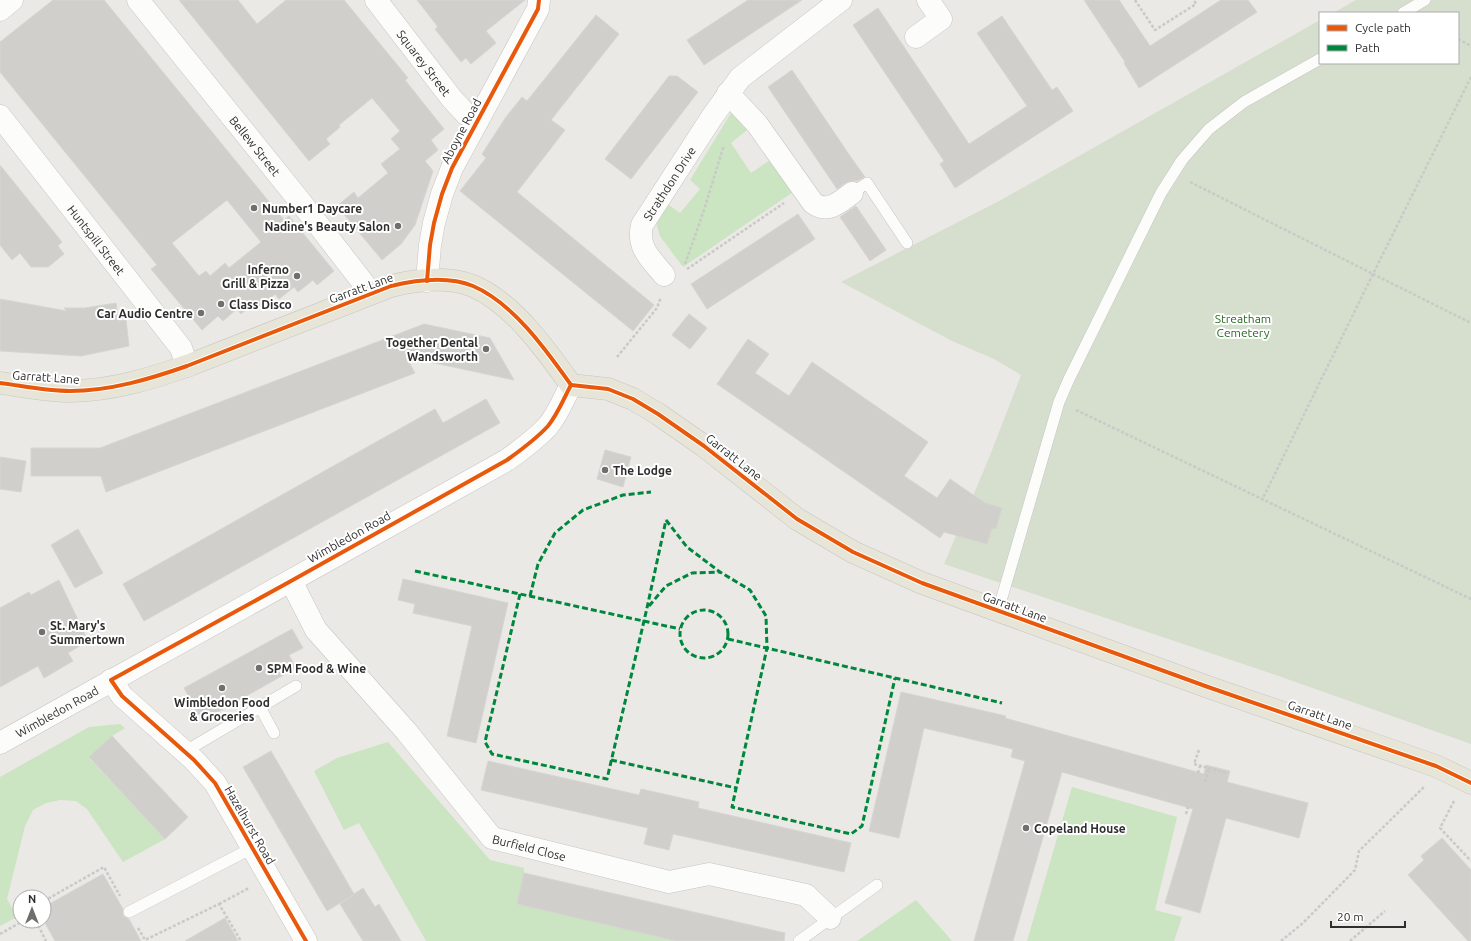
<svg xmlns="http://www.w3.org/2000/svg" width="1471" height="941" font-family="Ubuntu,sans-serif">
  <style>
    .green { fill: #cbe4c1 }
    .cemetery { fill: #d6dfcd }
    .building { fill: #d0cfcb; stroke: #d6d5d1; fill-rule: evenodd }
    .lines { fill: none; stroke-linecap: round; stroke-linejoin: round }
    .service-casing { stroke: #c6c5c4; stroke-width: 12 }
    .minor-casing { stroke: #c6c5c4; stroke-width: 23 }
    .tertiary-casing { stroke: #c6c5c4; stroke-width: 23 }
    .primary-casing { stroke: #c6c5c4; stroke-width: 23 }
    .path { stroke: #c9c9c8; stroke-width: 2.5; stroke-dasharray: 3 2; stroke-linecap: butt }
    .service { stroke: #fcfcfb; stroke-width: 11 }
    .minor { stroke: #fcfcfb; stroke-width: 22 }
    .tertiary { stroke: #fcfcfb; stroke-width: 22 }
    .primary { stroke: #e6e5d7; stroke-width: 22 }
    .quiet { stroke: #00873e; stroke-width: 3; stroke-dasharray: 6 3; stroke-linecap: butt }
    .cycleway-casing { stroke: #fff; stroke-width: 6 }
    .cycleway { stroke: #e8590c; stroke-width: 4 }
    .poi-dot { fill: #706f6e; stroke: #fff; stroke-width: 1.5 }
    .labels { text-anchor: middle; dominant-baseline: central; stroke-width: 4; stroke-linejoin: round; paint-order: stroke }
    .street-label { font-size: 12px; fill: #2e2e2e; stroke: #fff }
    .poi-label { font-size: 12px; font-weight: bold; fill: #2e2e2e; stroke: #fff; text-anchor: start }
    .park-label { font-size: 12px; fill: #276821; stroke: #fff }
  </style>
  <rect width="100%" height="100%" fill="#ebe9e5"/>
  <!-- green -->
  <g class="green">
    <polygon points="734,111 747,130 731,143 751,173 773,158 796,190 683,267 660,236 656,223 665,202 680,213 700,189 690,180 731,113"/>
    <polygon points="120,724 125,728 112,736 89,758 165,839 123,862 87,809 76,801 60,800 46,803 33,810 25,826 7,899 17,917 0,926 0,777 89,727"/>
    <polygon points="388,742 490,860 524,868 524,873 517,904 676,941 426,941 359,823 344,830 314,771 337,758"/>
    <polygon points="1072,787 1177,817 1155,910 1182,917 1174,941 1027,941"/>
    <polygon points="916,900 952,941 857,941"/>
  </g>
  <!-- cemetery -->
  <polygon class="cemetery" points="1356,0 1471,0 1471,744 1264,671 944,564 989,458 1021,375 994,359 952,341 841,282 999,201 1320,20 1320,63 1458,63 1458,13 1333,13"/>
  <!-- building -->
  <g class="building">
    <path d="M 53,0 L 104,0 L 284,220 L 289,216 L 334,271 L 317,285 L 313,280 L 298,292 L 294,287 L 279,299 L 275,294 L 260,307 L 256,302 L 241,314 L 237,309 L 223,321 L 218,316 L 202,330 L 151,269 L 157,265 L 0,72 L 0,42 ZM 227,200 L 261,242 L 229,268 L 225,263 L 210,276 L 206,271 L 199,276 L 172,243 Z"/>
    <polygon points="179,0 238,0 257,24 286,0 344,0 408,78 405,80 444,129 431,140 438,150 425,161 433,171 415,225 401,244 382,260 337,206 354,192 358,198 388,173 381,164 400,149 391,139 400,131 372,98 339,125 340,127 326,139 330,144 309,161"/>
    <polygon points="417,0 525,0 486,31 496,43 471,64 466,58 461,62 435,29 438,27"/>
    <polygon points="748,0 802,0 704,65 687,40"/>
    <polygon points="1084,0 1119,0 1150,46 1221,0 1248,0 1257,12 1139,88 1124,63 1125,62"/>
    <polygon points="878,8 969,144 1027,106 977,33 1002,16 1052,90 1057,87 1073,111 955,188 940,164 944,161 853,25"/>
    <polygon points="596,15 619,34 551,120 565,130 517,192 654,305 633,331 460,191 486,158 482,154 506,117 522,97 527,101"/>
    <polygon points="792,70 850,156 865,177 857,181 851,181 845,183 837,189 768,87"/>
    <polygon points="669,76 677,76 698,92 631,179 605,159"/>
    <polygon points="0,165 62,242 58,246 64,254 48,267 31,267 20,253 12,260 0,245"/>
    <polygon points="856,206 886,250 870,261 840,217"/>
    <polygon points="798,214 815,239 707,309 691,284"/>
    <polygon points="0,299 67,311 64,308 85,308 116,303 119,321 126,320 129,346 81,356 0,351"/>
    <polygon points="689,314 707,328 690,349 672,335"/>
    <polygon points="424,324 490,338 514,380 406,357 415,373 106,492 101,476 31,476 31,448 100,448"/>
    <polygon points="748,339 769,354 755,373 789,396 812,362 928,442 904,476 937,498 950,479 985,503 1002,508 996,529 992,528 987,544 944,532 940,538 717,384"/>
    <polygon points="486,399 500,423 144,621 123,584 435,409 443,423"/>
    <polygon points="605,450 631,457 623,487 597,479"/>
    <polygon points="0,457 26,461 21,492 0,489"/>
    <polygon points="78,529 103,573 75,588 51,545"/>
    <polygon points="403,579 508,603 476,743 447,736 472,626 413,613 415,604 398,600"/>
    <polygon points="59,580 88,641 68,653 73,661 44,678 38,666 0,687 0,608 29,592 31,595"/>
    <polygon points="292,629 303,648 289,655 296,668 202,721 184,688"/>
    <polygon points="901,692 1006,716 1005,718 1204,774 1206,765 1230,771 1227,782 1308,803 1299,838 1226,818 1200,913 1165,903 1193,809 1062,772 1013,941 974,941 1025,761 1011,757 1013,749 924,728 899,838 869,831"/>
    <polygon points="112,736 188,817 165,839 89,757"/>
    <polygon points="271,751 354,894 363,888 375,907 379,904 401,941 363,941 340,904 353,895 327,911 243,767"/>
    <polygon points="488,761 639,795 641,789 699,802 698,808 851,843 844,872 673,834 669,850 644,844 648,828 481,790"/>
    <polygon points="1442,838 1471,870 1471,941 1468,941 1408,875 1424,860 1421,856"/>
    <polygon points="524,873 785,933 784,941 676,941 517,904"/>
    <polygon points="103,874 123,909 123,916 129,919 141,941 55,941 44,921 44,907"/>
    <polygon points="225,918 238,941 185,941"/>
  </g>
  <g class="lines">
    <defs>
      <g id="service">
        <polyline points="1403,13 1425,0"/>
        <polyline points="852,193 867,183 907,243"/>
        <polyline points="998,611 1059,402 1069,379 1161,193 1182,160 1209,129 1244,102 1320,59"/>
        <polyline points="260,707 274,733"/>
        <polyline points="184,752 296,686"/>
        <polyline points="129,912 252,848"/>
        <polyline points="799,941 877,885"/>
      </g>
      <g id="minor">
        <path id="s1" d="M 138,0 L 299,200 L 371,293"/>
        <path id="s2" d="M 376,0 L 452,99 L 466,114 L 478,120"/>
        <polyline points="0,10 12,0"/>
        <polyline points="916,37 941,19 928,0"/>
        <path d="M 728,93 L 757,124 L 813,203 C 828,214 840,202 852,193"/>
        <path id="s3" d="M 0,116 L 181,348 L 187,366"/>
        <path id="s4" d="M 664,275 C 650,258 637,248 642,225 L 712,117 L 740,78 L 841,0"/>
        <polyline points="427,281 430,245 434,223 442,194 452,168 538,9 539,0"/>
        <path id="s5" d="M 291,581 L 316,630 L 406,731 L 492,838 L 669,882 L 709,874 L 806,895 L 830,918"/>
        <polyline points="111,680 122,696 194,760 215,783 306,941"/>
      </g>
      <g id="tertiary">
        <path id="s6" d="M 0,743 L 507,460 C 521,450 536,439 548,426 C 558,414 564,398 571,385"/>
      </g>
      <path id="primary" d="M 0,383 C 23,386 47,391 70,391 C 110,391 150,379 187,366 L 391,286 C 416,280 448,276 473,286 C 513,303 546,350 571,385 L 608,389 L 633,399 L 658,414 L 704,446 L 797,519 L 853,552 L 922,583 L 1208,687 L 1436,766 L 1471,783"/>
    </defs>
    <!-- service casing -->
    <use href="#service" class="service-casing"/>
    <!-- minor casing -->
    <use href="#minor" class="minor-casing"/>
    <!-- tertiary casing -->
    <use href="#tertiary" class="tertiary-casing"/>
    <!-- primary casing -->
    <use href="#primary" class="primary-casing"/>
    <!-- path -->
    <g class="path">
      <polyline points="1135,0 1155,30 1196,4 1194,0"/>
      <polyline points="1458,39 1471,46"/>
      <polyline points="1471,77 1373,274 1471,323"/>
      <polyline points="1190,182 1373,274 1262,500"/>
      <polyline points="685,264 703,213 724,145"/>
      <polyline points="687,269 784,203"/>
      <polyline points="617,357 657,308 661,297"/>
      <polyline points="1076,410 1471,599"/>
      <polyline points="1199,750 1194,764 1226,773"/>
      <polyline points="1198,773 1200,766"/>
      <polyline points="1205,782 1209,768"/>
      <polyline points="1454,801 1440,828 1471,861"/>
      <polyline points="1186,814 1188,807"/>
      <polyline points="44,901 104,867 120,896"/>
      <polyline points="219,904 249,888"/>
      <polyline points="36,921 46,941"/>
      <polyline points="138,928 145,940 219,904 241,941"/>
      <polyline points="0,934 23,921"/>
      <polyline points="1281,941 1303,923 1355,870 1359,851 1424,787"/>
      <polyline points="1350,941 1385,911"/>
    </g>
    <!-- service -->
    <use href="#service" class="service"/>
    <!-- minor -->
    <use href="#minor" class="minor"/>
    <!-- tertiary -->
    <use href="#tertiary" class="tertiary"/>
    <!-- primary -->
    <use href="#primary" class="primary"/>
    <!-- quiet -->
    <g class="quiet">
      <polyline points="666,520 687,547 720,572 750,590 766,616 767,648 732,807 851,834 862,826 895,678"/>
      <polyline points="415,571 680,629"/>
      <polyline points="520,594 485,742 492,754 607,779 647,608 666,520"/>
      <polyline points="530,596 538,564 555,533 583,510 623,495 651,492"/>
      <polyline points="649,606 666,586 692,573 720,572"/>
      <circle cx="704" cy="634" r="24"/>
      <polyline points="728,639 1002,703"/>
      <polyline points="611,760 736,788"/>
    </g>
    <defs>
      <g id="cycleway">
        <polyline points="427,281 430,245 434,223 442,194 452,168 538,9 539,0"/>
        <path d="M 0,383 C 23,386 47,391 70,391 C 110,391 150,379 187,366 L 391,286 C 416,280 448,276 473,286 C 513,303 546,350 571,385 L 608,389 L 633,399 L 658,414 L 704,446 L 797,519 L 853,552 L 922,583 L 1208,687 L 1436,766 L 1471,783"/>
        <path d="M 306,941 L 215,783 L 194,760 L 122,696 L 111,680 L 291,581 L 507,460 C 521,450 536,439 548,426 C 558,414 564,398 571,385"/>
      </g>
    </defs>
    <!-- cycleway casing -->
    <use href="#cycleway" class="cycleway-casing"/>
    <!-- cycleway -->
    <use href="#cycleway" class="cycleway"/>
  </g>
  <!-- markers -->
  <g class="poi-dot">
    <circle cx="254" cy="208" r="4"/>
    <circle cx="398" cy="226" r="4"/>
    <circle cx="297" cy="276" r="4"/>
    <circle cx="221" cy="304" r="4"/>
    <circle cx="201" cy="313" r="4"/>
    <circle cx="486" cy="349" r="4"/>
    <circle cx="605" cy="470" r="4"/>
    <circle cx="42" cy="632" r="4"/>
    <circle cx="259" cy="668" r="4"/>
    <circle cx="222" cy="688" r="4"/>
    <circle cx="1026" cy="828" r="4"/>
  </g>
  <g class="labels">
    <!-- street labels -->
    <g class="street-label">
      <text stroke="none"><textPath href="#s2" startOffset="79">Squarey Street</textPath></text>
      <text transform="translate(461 131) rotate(-62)">Aboyne Road</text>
      <text stroke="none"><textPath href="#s1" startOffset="187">Bellew Street</textPath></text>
      <text stroke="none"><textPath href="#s4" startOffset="107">Strathdon Drive</textPath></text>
      <text stroke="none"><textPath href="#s3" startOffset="157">Huntspill Street</textPath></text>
      <text transform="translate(361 288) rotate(-20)">Garratt Lane</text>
      <text transform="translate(46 377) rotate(4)">Garratt Lane</text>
      <text transform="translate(734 457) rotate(38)">Garratt Lane</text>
      <text transform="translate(349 537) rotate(-29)">Wimbledon Road</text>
      <text transform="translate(1015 607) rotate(20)">Garratt Lane</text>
      <text stroke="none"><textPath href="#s6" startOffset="65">Wimbledon Road</textPath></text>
      <text transform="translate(1320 715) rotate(19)">Garratt Lane</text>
      <text transform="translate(250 825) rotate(60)">Hazelhurst Road</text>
      <text stroke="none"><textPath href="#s5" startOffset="366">Burfield Close</textPath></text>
    </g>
    <!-- poi labels -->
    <g class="poi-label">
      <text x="262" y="208">Number1 Daycare</text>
      <text x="390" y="226" text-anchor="end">Nadine's Beauty Salon</text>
      <text x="289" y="269" text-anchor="end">Inferno<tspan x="289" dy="14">Grill &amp; Pizza</tspan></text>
      <text x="229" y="304">Class Disco</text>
      <text x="193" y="313" text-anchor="end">Car Audio Centre</text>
      <text x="478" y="342" text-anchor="end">Together Dental<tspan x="478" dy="14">Wandsworth</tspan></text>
      <text x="613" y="470">The Lodge</text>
      <text x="50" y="625">St. Mary's<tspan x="50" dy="14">Summertown</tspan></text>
      <text x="267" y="668">SPM Food &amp; Wine</text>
      <text x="222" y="702" text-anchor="middle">Wimbledon Food<tspan x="222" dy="14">&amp; Groceries</tspan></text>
      <text x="1034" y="828">Copeland House</text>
    </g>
    <!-- park labels -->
    <g class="park-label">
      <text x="1243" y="318">Streatham<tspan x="1243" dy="14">Cemetery</tspan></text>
    </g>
  </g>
  <!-- legend -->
  <rect x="1319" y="12" width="140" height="52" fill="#ffffff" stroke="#ababab"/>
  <rect x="1327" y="25" width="20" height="6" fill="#e8590c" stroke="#ababab"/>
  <text x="1355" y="32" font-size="12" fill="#2e2e2e">Cycle path</text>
  <rect x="1327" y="45" width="20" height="6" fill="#00873e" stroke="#ababab"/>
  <text x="1355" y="52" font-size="12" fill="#2e2e2e">Path</text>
  <!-- north arrow -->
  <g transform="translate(32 909)"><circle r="19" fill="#ffffff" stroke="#ababab"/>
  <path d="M0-3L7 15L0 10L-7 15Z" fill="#706f6e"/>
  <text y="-6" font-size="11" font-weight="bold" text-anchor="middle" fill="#2e2e2e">N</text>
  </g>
  <!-- scale -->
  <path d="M1331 921v6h74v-6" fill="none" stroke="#2e2e2e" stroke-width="2"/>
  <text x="1337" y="921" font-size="12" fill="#2e2e2e" stroke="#ffffff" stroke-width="3" paint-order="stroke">20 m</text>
</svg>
